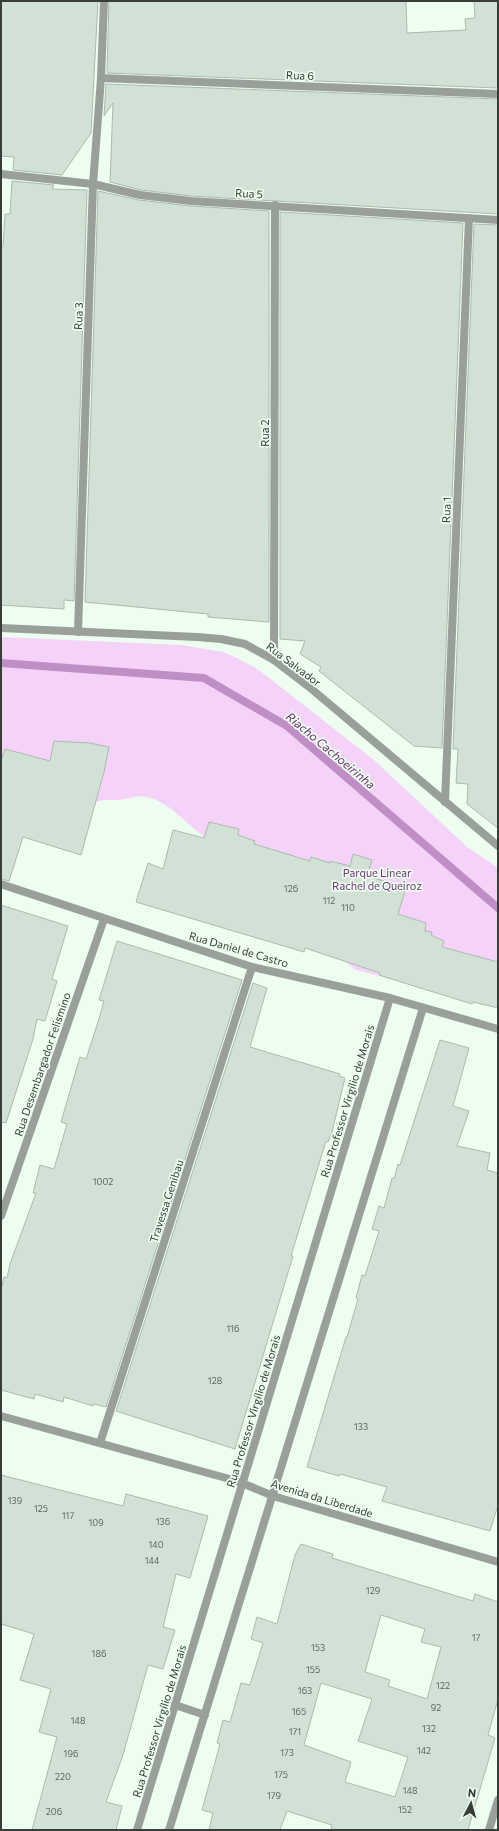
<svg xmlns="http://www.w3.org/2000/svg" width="499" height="1831" font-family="Commissioner,sans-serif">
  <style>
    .green { fill: #f5d3f9 }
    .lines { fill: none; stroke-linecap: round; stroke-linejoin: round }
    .stream { stroke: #bf8ec5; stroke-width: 8 }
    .building { fill: #d2e1d5; stroke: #acbaae; fill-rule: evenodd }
    .minor { stroke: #99a09a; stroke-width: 8 }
    .labels { text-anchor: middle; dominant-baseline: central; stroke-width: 3.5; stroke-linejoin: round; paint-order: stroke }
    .number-label { font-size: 9px; fill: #5e665f }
    .street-label { font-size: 11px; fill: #373d38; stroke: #edfdf0 }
    .park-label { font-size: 11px; fill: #73377b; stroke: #edfdf0 }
    .water-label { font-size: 12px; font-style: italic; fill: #6e3276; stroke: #edfdf0 }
  </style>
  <rect width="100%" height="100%" fill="#edfdf0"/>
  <!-- green -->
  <polygon class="green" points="1,637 182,645 223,652 237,658 259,670 374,760 466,846 498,868 498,1008 432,989 356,970 314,937 225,855 170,808 155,799 140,796 120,800 103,800 80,806 1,801"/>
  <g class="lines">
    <!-- stream -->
    <polyline class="stream" points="1,663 204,678 287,726 498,908"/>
  </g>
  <!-- building -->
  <g class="building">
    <polygon points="1,1 98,1 91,133 62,175 13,170 14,157 1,156"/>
    <polygon points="109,1 406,1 407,33 466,30 465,19 475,18 474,1 498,1 498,88 107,73"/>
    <polygon points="106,84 498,99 498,214 191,196 141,190 110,182 113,103 104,116"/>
    <polygon points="12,181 54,185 52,189 87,190 74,601 64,600 64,609 1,605 1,246 3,246 5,214 10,214"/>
    <polygon points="98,191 139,200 191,206 269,211 269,622 208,617 208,614 85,602"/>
    <polygon points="280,212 463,223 442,748 414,746 319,671 321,667 300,654 305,641 280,639"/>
    <polygon points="474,224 498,225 498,828 467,804 468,784 456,783 458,749 453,749"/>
    <polygon points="54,741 90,743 109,747 104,772 81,855 23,837 9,881 1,879 1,761 5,749 50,761"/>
    <polygon points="209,822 239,829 238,835 255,841 254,844 310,861 311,857 330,863 330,861 350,866 353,854 372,860 367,876 406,888 398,914 426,923 425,931 432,932 431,935 444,941 442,947 498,962 498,1008 473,1002 472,1004 414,986 379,975 380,973 305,948 304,952 136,902 148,863 163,869 173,830 204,838"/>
    <polygon points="1,905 68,926 52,979 57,981 45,1021 37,1019 33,1039 6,1123 1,1122"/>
    <polygon points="117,941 242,980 106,1407 94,1404 93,1406 64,1397 63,1402 35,1394 34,1399 1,1390 1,1290 4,1277 7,1278 10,1264 36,1193 33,1193 40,1165 54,1169 67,1124 61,1122 80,1057 86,1059 99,1019 104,1001 99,1000"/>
    <polygon points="253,983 267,988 250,1047 340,1074 339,1076 345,1078 332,1132 328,1142 326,1141 291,1256 293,1256 235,1449 116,1411"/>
    <polygon points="440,1040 469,1048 453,1106 469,1111 457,1146 490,1153 487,1170 498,1173 498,1505 490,1531 382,1501 387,1487 340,1474 339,1476 307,1467 346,1337 347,1337 358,1299 356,1298 362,1275 365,1276 379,1231 372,1229 379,1206 384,1208 392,1178 394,1179 398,1164 400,1165"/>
    <polygon points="1,1475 123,1506 126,1494 208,1516 190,1578 176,1574 163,1627 175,1630 163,1669 148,1665 123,1755 106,1802 122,1806 116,1830 32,1830 57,1737 39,1732 51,1689 20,1680 34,1634 1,1624"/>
    <path d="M 301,1544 L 333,1554 L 332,1558 L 473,1601 L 475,1594 L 498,1602 L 498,1699 L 488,1735 L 495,1738 L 468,1830 L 331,1830 L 332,1825 L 287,1811 L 280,1830 L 209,1830 L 213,1813 L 202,1810 L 220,1744 L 217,1743 L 223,1720 L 230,1722 L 241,1683 L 250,1685 L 263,1643 L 251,1639 L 257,1617 L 277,1624 L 295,1555 ZM 381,1615 L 425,1629 L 421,1642 L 441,1647 L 427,1699 L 388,1686 L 390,1680 L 365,1672 ZM 321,1683 L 372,1699 L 358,1741 L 408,1757 L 395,1797 L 345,1782 L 351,1762 L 304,1745 Z"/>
  </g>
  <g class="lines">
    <!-- minor -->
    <g class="minor">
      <polyline points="101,78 498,94"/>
      <polyline points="1,174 93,184 140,195 191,201 498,220"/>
      <polyline points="1,628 197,637 221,639 245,644 274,660 308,686 498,846"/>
      <polyline points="78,632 93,184 101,78 104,1"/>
      <polyline points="274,660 275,205"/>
      <polyline points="445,802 469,218"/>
      <polyline points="1,884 252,967 390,998 498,1029"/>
      <polyline points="1,1216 104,919"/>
      <polyline points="1,1416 226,1478 242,1483 273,1496 498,1562"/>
      <polyline points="100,1443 252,967"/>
      <polyline points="175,1705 205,1715"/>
      <polyline points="137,1830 390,998"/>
      <polyline points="169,1830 423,1008"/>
      <polyline points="489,1830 498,1800"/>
    </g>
  </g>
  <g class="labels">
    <!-- number labels -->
    <g class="number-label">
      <text x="291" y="888">126</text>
      <text x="329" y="900">112</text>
      <text x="348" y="907">110</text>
      <text x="103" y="1181">1002</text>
      <text x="233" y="1328">116</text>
      <text x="215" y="1380">128</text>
      <text x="361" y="1426">133</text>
      <text x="15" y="1500">139</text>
      <text x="41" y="1508">125</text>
      <text x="68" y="1515">117</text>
      <text x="163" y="1521">136</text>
      <text x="96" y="1522">109</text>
      <text x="156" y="1544">140</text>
      <text x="152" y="1560">144</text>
      <text x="373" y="1590">129</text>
      <text x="476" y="1637">17</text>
      <text x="318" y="1647">153</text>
      <text x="99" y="1653">186</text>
      <text x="313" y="1669">155</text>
      <text x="443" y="1685">122</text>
      <text x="305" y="1690">163</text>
      <text x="436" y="1707">92</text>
      <text x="299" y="1711">165</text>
      <text x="78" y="1720">148</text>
      <text x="429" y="1728">132</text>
      <text x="295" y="1731">171</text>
      <text x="424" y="1750">142</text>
      <text x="287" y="1752">173</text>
      <text x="71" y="1753">196</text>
      <text x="281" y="1774">175</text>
      <text x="63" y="1776">220</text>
      <text x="410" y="1790">148</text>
      <text x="274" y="1795">179</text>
      <text x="405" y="1809">152</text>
      <text x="54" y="1811">206</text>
    </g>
    <!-- street labels -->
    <g class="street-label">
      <text transform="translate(300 75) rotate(2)">Rua 6</text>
      <text transform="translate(249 193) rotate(3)">Rua 5</text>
      <text transform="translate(78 316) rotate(-88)">Rua 3</text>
      <text transform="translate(264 433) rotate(-90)">Rua 2</text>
      <text transform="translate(446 510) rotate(-88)">Rua 1</text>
      <text transform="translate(294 664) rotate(37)">Rua Salvador</text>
      <text transform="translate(239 949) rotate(16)">Rua Daniel de Castro</text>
      <text transform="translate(42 1064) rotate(-71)">Rua Desembargador Felismino</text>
      <text transform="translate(347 1101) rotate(-73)">Rua Professor Virgílio de Morais</text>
      <text transform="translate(166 1201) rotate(-72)">Travessa Genibau</text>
      <text transform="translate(253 1411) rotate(-73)">Rua Professor Virgílio de Morais</text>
      <text transform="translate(322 1498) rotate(17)">Avenida da Liberdade</text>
      <text transform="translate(159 1721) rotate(-73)">Rua Professor Virgílio de Morais</text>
    </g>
    <!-- park labels -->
    <g class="park-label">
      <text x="377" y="872">Parque Linear<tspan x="377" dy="13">Rachel de Queiroz</tspan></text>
    </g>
    <!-- water labels -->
    <g class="water-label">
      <text transform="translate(331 750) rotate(40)">Riacho Cachoeirinha</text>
    </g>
  </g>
  <!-- border -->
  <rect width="499" height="1831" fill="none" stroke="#373d38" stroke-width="4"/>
  <!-- north arrow -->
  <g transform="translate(471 1803) rotate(6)" stroke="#edfdf0" stroke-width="3" paint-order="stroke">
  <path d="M0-3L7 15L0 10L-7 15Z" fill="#373d38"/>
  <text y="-6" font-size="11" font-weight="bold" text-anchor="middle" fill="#373d38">N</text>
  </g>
</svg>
